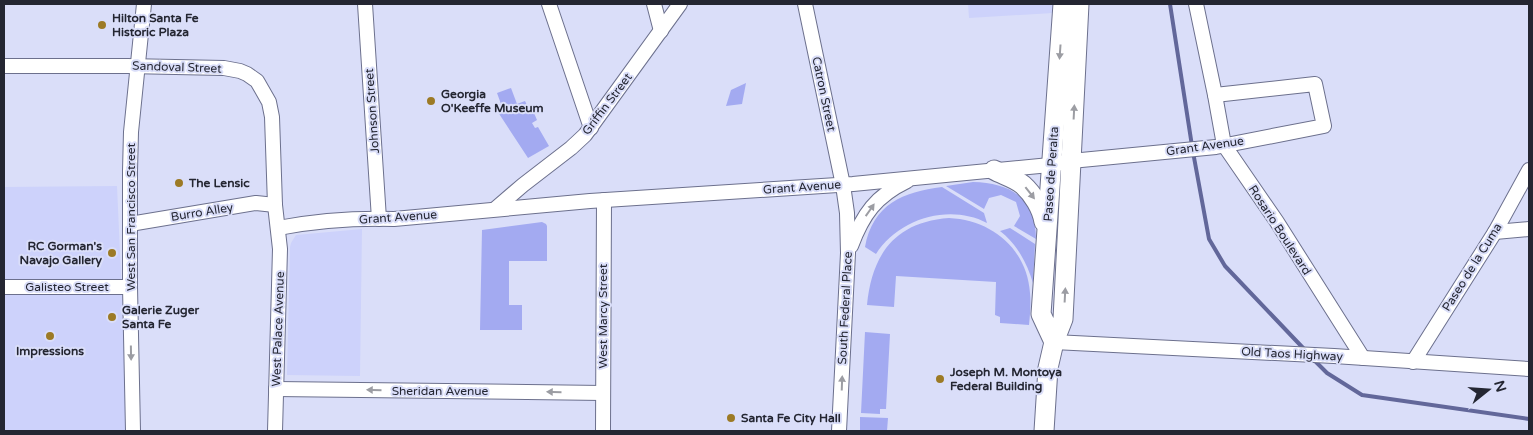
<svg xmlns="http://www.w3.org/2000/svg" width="1533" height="435" font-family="'Varela Round',sans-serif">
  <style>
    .built { fill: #cdd2fb }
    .green { fill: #a3aaf1 }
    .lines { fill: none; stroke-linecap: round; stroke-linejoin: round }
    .stream { stroke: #62679a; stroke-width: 4 }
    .minor-casing { stroke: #6c708d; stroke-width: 16 }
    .major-casing { stroke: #6c708d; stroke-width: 21 }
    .minor { stroke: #fff; stroke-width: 14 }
    .major { stroke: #fff; stroke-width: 19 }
    .oneway { fill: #9c9da3 }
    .poi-dot { fill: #9c7a25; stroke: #dadef9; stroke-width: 2 }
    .labels { text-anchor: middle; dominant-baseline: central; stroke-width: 4; stroke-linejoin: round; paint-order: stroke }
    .poi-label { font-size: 12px; font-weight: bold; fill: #242632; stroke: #dadef9; text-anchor: start }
    .street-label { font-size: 12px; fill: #242632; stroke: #dadef9 }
  </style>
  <rect width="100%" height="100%" fill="#dadef9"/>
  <!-- built -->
  <g class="built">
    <polygon points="968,4 1053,4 1053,13 969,18"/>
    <polygon points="117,186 128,431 4,431 4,187"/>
    <polygon points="362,229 360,376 287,375 290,247 291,243 296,235"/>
  </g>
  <!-- green -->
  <g class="green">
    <polygon points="746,83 742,104 726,106 731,90"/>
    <polygon points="511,88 517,104 525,101 531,113 534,113 537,120 532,123 535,128 538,127 549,146 528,158 494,106 501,104 497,93"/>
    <path d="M 973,182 C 1011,183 1036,198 1036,239 L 1014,226 L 1020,216 L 1016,202 L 1001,195 L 989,198 L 984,209 L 946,186 Z"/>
    <path d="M 942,187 L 984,213 L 987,223 C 949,203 898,219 876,254 L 865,247 C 873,204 903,192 942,187 Z"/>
    <path d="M 949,218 C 992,220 1027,249 1030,293 C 1031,304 1030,315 1029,325 L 1000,323 L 1000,317 L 995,315 L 996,282 L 896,276 L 894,307 L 867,305 C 872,254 895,222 949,218 Z"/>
    <polygon points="542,222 546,224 547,226 547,261 509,261 509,305 522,305 522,330 480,330 482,230"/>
    <path d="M 1010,228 L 1035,244 L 1033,283 C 1027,263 1017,244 1000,231 Z"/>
    <polygon points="865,332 890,334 886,409 880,409 880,414 861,413"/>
    <polygon points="860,417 888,418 887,431 860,431"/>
  </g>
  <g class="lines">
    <!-- stream -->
    <g class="stream">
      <polyline points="1170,4 1192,146"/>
      <polyline points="1193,152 1209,239 1225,266 1305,350"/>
      <polyline points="1313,359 1327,373 1362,395 1529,419"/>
    </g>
    <defs>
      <g id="minor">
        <polyline points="365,4 379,219"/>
        <polyline points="549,4 591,128"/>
        <polyline points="654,4 661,31"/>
        <polyline points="805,4 843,185 847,213 848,253 839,431"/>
        <polyline points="1196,4 1215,95 1224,145 1277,222 1363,358"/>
        <polyline points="4,66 127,66 224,68 240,71 247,74 257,81 269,102 272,117 275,205 280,249 275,431"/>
        <polyline points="495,209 523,185 571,148 585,135 680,4"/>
        <polyline points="130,224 256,203 275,205"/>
        <path d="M 278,228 C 315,221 355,218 394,219 L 590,201 L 853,184 L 1050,165 L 1071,161 L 1216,147 L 1324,126 L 1315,84 L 1215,95"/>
        <polyline points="1495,232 1529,229"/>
        <path d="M 851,246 C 863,214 876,196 907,181"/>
        <polyline points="4,287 130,287"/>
        <polyline points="1054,342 1334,356 1529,369"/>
        <polyline points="1413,362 1495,232 1529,170"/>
        <polyline points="276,389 603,393"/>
        <polyline points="133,431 130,287 130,171 131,132 144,4"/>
        <polyline points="603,431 604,200"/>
      </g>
      <g id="major">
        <path d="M 994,170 C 1003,175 1015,178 1023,185 C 1033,194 1042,209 1044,222"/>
        <polyline points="1054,342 1041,314 1063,4"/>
        <polyline points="1044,431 1048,368 1054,342 1063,319 1079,4"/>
      </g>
    </defs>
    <!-- minor casing -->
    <use href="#minor" class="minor-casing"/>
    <!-- major casing -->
    <use href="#major" class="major-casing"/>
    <!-- minor -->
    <use href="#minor" class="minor"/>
    <!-- major -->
    <use href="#major" class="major"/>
  </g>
  <!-- one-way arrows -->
  <defs><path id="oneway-solid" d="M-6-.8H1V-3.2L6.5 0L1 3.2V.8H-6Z" transform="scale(1.25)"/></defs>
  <g class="oneway">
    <use href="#oneway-solid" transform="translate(1060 52) rotate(94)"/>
    <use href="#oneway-solid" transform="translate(1074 112) rotate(-87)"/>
    <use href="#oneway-solid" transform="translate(1030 193) rotate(52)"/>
    <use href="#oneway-solid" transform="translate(870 210) rotate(-55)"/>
    <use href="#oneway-solid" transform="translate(1065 295) rotate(-87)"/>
    <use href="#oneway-solid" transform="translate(131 353) rotate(89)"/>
    <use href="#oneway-solid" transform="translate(842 383) rotate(-88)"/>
    <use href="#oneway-solid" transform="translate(374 390) rotate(-179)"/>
    <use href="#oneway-solid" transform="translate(554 392) rotate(-179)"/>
  </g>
  <!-- markers -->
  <g class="poi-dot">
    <circle cx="102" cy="25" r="5"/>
    <circle cx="431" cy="101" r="5"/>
    <circle cx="179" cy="183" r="5"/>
    <circle cx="112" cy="253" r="5"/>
    <circle cx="112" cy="317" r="5"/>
    <circle cx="50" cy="336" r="5"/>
    <circle cx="940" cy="379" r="5"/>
    <circle cx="731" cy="418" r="5"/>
  </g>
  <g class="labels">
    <!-- poi labels -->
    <g class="poi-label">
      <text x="112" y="18">Hilton Santa Fe<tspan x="112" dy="14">Historic Plaza</tspan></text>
      <text x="441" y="94">Georgia<tspan x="441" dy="14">O'Keeffe Museum</tspan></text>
      <text x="189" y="183">The Lensic</text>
      <text x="102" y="246" text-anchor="end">RC Gorman's<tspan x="102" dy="14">Navajo Gallery</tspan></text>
      <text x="122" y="310">Galerie Zuger<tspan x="122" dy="14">Santa Fe</tspan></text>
      <text x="50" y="351" text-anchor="middle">Impressions</text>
      <text x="950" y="372">Joseph M. Montoya<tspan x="950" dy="14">Federal Building</tspan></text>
      <text x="741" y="418">Santa Fe City Hall</text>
    </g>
    <!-- street labels -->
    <g class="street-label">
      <text transform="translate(177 67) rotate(2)">Sandoval Street</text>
      <text transform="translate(824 94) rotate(78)">Catron Street</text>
      <text transform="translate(607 104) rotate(-53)">Griffin Street</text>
      <text transform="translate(372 111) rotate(-94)">Johnson Street</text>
      <text transform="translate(1205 146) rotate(-8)">Grant Avenue</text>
      <text transform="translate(1051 174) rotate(-86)">Paseo de Peralta</text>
      <text transform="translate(802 187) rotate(-4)">Grant Avenue</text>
      <text transform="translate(202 212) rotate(-9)">Burro Alley</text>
      <text transform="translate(131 217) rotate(-90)">West San Francisco Street</text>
      <text transform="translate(398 217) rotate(-4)">Grant Avenue</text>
      <text transform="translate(1280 230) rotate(57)">Rosario Boulevard</text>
      <text transform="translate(1472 267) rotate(-58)">Paseo de la Cuma</text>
      <text x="67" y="287">Galisteo Street</text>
      <text transform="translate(845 308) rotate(-87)">South Federal Place</text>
      <text transform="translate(603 316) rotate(-90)">West Marcy Street</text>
      <text transform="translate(278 329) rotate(-88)">West Palace Avenue</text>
      <text transform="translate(1292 354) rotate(3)">Old Taos Highway</text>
      <text x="440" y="391">Sheridan Avenue</text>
    </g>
  </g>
  <!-- border -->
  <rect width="1533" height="435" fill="none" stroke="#242632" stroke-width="10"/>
  <!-- north arrow -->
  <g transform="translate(1488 390) rotate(73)" stroke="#dadef9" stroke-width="4" paint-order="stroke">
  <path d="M0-4L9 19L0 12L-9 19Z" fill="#242632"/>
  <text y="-8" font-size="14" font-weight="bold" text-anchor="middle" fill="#242632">N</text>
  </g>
</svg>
